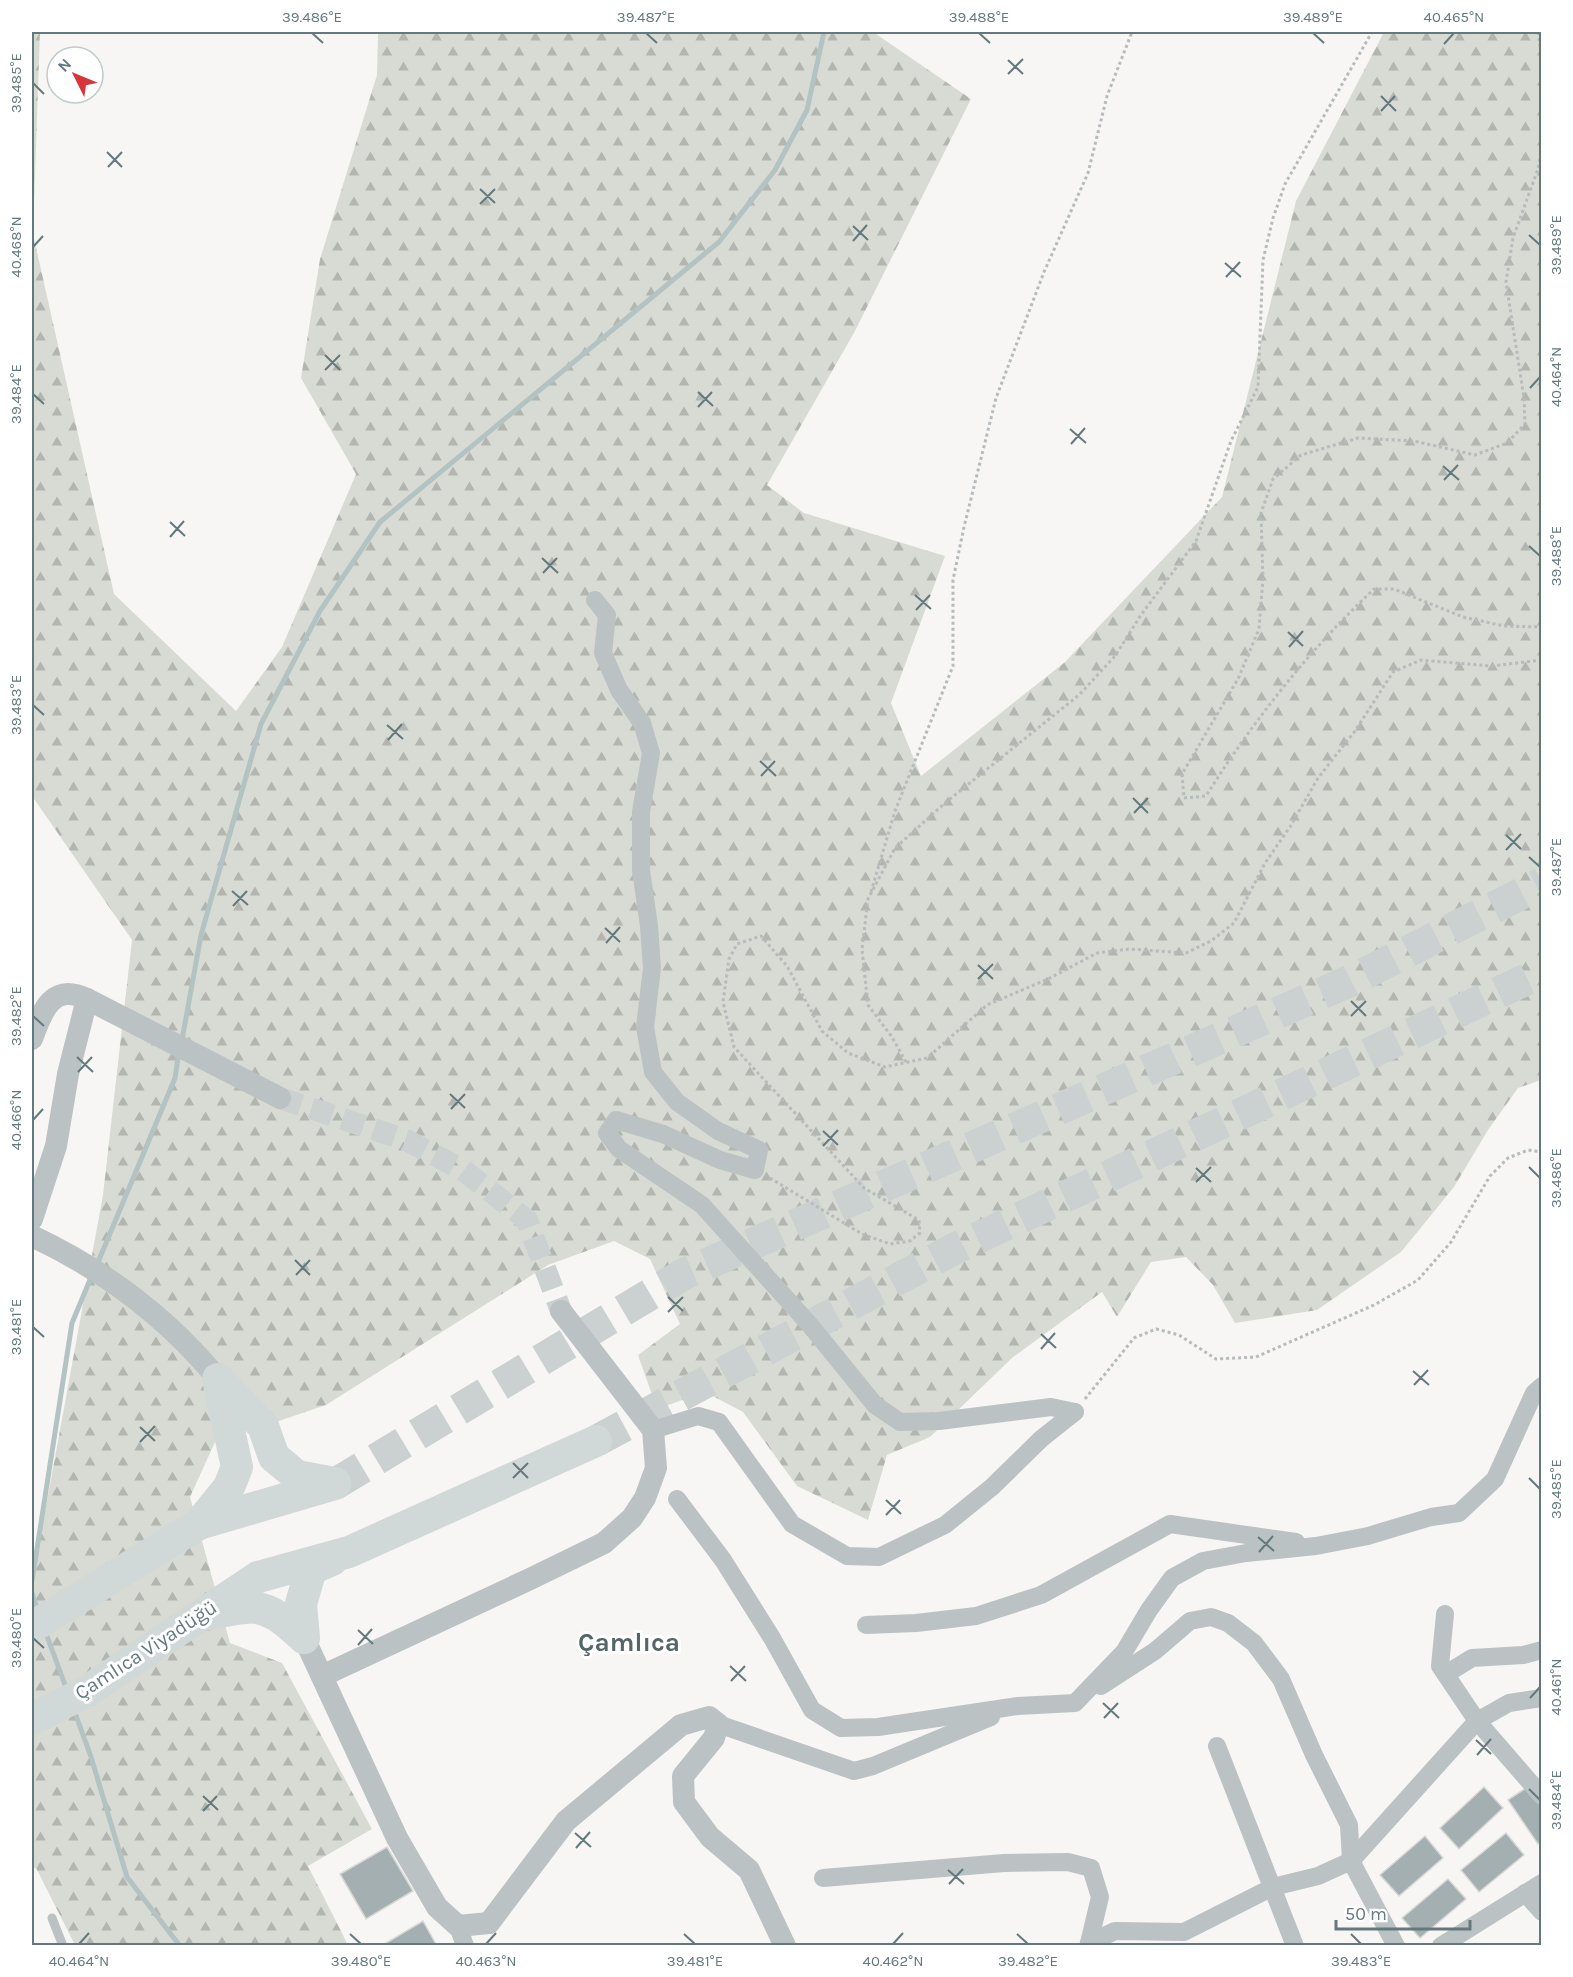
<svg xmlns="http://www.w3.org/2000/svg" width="1573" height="1977" font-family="Karla,sans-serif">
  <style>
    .forest { fill: url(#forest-firs) }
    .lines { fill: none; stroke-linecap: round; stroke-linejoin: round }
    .stream { stroke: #b3c3c3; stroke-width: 5 }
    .building { fill: #a3afb1; stroke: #d8d8d6; stroke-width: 1.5 }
    .tertiary-tunnel { stroke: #cbd0d0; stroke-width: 22; stroke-dasharray: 22 11; stroke-linecap: butt }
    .trunk-tunnel { stroke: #cbd0d0; stroke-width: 32; stroke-dasharray: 32 16; stroke-linecap: butt }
    .path { stroke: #b6bbbc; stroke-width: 3; stroke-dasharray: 3 3; stroke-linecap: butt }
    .service { stroke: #bbc2c3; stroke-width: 9 }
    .minor { stroke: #bbc2c3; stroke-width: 18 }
    .tertiary { stroke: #bbc2c3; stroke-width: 22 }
    .trunk { stroke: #d1d8d8; stroke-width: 32 }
    .ticks { fill: none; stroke: #64797d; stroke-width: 2 }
    .labels { text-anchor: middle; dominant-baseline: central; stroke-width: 6; stroke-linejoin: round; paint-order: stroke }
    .street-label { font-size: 20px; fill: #64797d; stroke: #fff }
    .district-label { font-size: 26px; font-weight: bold; fill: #556568; stroke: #fff }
    .neatline { fill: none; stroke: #64797d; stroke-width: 2 }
    .ticks-label { font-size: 15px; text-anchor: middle; fill: #64797d }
  </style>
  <defs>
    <pattern id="forest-firs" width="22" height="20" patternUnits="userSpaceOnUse" patternTransform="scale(1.5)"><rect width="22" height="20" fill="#d8dbd3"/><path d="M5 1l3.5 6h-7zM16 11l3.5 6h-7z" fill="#b3b6b0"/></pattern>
  </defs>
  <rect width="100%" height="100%" fill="#f7f6f4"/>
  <!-- forest -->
  <polygon class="forest" points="32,32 40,32 33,234 114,594 236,711 282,647 356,474 301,378 320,259 377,75 378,32 873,32 971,99 855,331 767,485 804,513 945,556 891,703 921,776 1065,662 1222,497 1296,201 1384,32 1541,32 1541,1080 1518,1088 1488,1130 1454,1187 1401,1252 1317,1310 1235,1323 1213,1285 1186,1257 1151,1262 1117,1317 1102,1292 1012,1358 930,1437 887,1455 868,1520 797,1486 743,1412 705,1392 657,1409 638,1355 680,1324 650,1259 614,1241 548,1265 326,1405 276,1422 225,1420 190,1497 230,1643 282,1663 372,1829 308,1866 348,1945 75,1945 36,1868 32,1868 32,1583 103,1195 132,940 32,796"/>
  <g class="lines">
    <!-- stream -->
    <g class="stream">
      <polyline points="182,1040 201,935 261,724 320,611 380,522 719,242 775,170 807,110 824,32"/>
      <polyline points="96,1267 175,1078 179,1052"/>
      <polyline points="32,1581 72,1323 92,1275"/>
      <polyline points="32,1593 38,1611"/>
      <polyline points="45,1631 67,1690"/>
      <polyline points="74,1710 91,1757 127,1877 180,1946"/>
    </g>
  </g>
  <!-- building -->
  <g class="building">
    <polygon points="1532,1784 1542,1798 1542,1842 1538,1844 1508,1800"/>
    <polygon points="1484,1787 1503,1808 1459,1849 1440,1828"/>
    <polygon points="1506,1833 1524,1855 1479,1892 1461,1870"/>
    <polygon points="1425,1836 1443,1858 1399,1896 1380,1875"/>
    <polygon points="387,1847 413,1891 366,1919 340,1874"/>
    <polygon points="1448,1879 1466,1899 1420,1938 1402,1918"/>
    <polygon points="423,1921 437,1946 381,1946"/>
  </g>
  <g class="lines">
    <!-- tertiary-tunnel -->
    <polyline class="tertiary-tunnel" points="280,1098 406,1140 463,1170 527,1220 561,1311"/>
    <!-- trunk-tunnel -->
    <g class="trunk-tunnel">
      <polyline points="596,1441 954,1249 1542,972"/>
      <polyline points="335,1484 684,1274 1350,981 1542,883"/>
    </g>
    <!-- path -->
    <g class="path">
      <polyline points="1538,32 1542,59"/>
      <path d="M 1542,147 L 1538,169 L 1513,238 L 1506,282 L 1524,398 L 1525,424 L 1507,443 L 1475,455 L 1414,441 L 1358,438 L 1301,455 L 1273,479 L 1261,513 L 1263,579 L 1259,629 L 1238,679 L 1182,774 L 1184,798 L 1206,796 C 1253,721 1309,650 1374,589 L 1394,589 L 1463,617 L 1504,626 L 1542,627"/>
      <polyline points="871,892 895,811 953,666 953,580 964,527 996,398 1044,272 1088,173 1107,96 1132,32"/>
      <polyline points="906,1062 892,1037 868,1005 862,949 868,899 895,848 945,803 1079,695 1115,656 1141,615 1196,541 1231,441 1258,387 1263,260 1273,218 1285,184 1372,32"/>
      <polyline points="770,1178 862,1234 890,1244 910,1241 920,1233 919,1220 864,1188 734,1047 723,1002 729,959 737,944 761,936 787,966 822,1031 848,1053 885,1067 927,1058 987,1005 1048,979 1097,953 1129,949 1186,953 1211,941 1234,923 1265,863 1290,827 1318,778 1355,731 1393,672 1421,660 1492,666 1542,660"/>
      <polyline points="1085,1399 1134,1338 1156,1329 1179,1335 1216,1359 1256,1357 1374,1305 1418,1280 1451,1242 1490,1176 1508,1158 1528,1150 1542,1152"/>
    </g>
    <!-- service -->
    <polyline class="service" points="52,1918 63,1946"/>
    <!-- minor -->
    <g class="minor">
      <polyline points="595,600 607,615 603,653 619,690 642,723 651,753 641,812 641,870 649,926 652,968 645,1027 653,1072 677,1102 718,1131 759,1150 755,1170 720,1160 663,1134 616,1120 607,1133 619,1149 702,1205 810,1325 875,1405 900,1422 939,1421 1051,1407 1075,1412"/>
      <polyline points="653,1430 698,1416 719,1422 792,1524 847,1556 879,1557 945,1525 992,1487 1041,1439 1075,1412"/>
      <polyline points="677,1499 723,1560 772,1638 812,1710 841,1728 878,1727 1018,1706 1075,1703 1124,1652 1149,1610 1172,1578 1203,1561 1246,1553 1316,1546 1368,1536 1431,1517 1459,1513 1495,1479 1534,1393 1542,1386"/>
      <polyline points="1445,1614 1440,1666 1477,1721 1542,1796"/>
      <polyline points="866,1625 916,1623 976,1616 1041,1595 1170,1524 1296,1542"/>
      <polyline points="1446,1674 1472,1658 1523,1655 1542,1650"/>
      <polyline points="1101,1686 1155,1651 1190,1621 1211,1617 1228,1623 1254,1643 1281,1679 1314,1755 1349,1825 1351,1861 1396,1946"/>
      <polyline points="718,1724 854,1771 873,1766 991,1717"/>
      <polyline points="1217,1746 1295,1946"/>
      <polyline points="823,1878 1004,1863 1068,1862 1091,1868 1100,1897 1089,1943"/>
      <polyline points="1525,1893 1542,1912"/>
      <polyline points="458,1926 465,1946"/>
      <polyline points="1088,1946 1089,1943 1115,1931 1184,1932 1273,1887 1318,1876 1351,1861 1477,1721 1509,1703 1542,1698"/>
      <polyline points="1441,1946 1542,1883"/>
    </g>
    <!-- tertiary -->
    <g class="tertiary">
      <polyline points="87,999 280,1098"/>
      <path d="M 32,1039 C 42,1012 51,982 87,999 L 68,1074 L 56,1146 L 32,1219"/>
      <path d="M 32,1236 C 104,1270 167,1317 218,1379"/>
      <polyline points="304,1638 397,1838 437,1907 458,1926 489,1923 566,1821 681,1725 709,1717 718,1724 714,1738 683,1776 684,1802 710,1837 749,1870 785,1946"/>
      <polyline points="322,1676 530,1579 604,1543 632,1518 645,1498 656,1468 653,1430 561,1311"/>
    </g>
    <!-- trunk -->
    <g class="trunk">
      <polyline points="199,1524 229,1487 237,1467 218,1379 263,1426 274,1457 297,1476 335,1483"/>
      <path d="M 208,1614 C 223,1612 242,1606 256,1608 C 275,1610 290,1626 304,1638 L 301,1604 L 311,1569 L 332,1560"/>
      <polyline points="32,1627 199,1524 335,1484"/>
      <polyline points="32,1719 84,1693 258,1577 349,1552 596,1441"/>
    </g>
  </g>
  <!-- ticks -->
  <path class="ticks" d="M 312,33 L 323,43M 646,33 L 657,43M 979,33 L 990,43M 1313,33 L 1324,43M 1444,44 L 1454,33M 1008,60 L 1023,74M 1008,74 L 1023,59M 33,83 L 44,94M 1381,96 L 1396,111M 1381,111 L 1395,96M 107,152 L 122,167M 108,167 L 122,152M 480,189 L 495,203M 480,204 L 495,189M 853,226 L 868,240M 1529,235 L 1540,245M 853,241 L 867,225M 33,247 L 43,236M 1225,263 L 1241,277M 1226,277 L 1240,262M 325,355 L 340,370M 325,370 L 340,355M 1530,388 L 1540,377M 698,392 L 713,406M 33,394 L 44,404M 698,407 L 712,392M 1070,429 L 1086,443M 1071,444 L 1085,428M 1443,466 L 1459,480M 1444,480 L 1458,465M 170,522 L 185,536M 170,537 L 184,521M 1529,546 L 1540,556M 542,558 L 558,573M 543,573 L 557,558M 915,595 L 931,609M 916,610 L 930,595M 1288,632 L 1303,646M 1289,647 L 1303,631M 33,705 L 44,715M 387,725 L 403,739M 388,740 L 402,724M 760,761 L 776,776M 761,776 L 775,761M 1133,798 L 1148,813M 1134,813 L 1148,798M 1506,835 L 1521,849M 1506,850 L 1521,834M 1529,857 L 1540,867M 232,891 L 248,905M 233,906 L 247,891M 605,928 L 620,942M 606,943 L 620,927M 978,965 L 993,979M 978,979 L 993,964M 1351,1001 L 1366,1016M 33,1016 L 44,1026M 1351,1016 L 1366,1001M 77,1057 L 93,1072M 78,1072 L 92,1057M 450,1094 L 465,1108M 451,1109 L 465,1094M 33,1120 L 43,1109M 823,1131 L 838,1145M 823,1146 L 838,1130M 1529,1167 L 1540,1178M 1196,1168 L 1211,1182M 1196,1182 L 1211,1167M 295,1260 L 310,1275M 296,1275 L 310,1260M 668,1297 L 683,1311M 668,1312 L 683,1297M 33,1327 L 44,1337M 1041,1334 L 1056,1348M 1041,1349 L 1055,1333M 1413,1371 L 1429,1385M 1414,1385 L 1428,1370M 140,1427 L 155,1441M 140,1442 L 155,1426M 513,1463 L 528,1478M 513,1478 L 528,1463M 1529,1478 L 1540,1489M 886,1500 L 901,1514M 886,1515 L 900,1500M 1258,1537 L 1274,1551M 1259,1552 L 1273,1536M 358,1630 L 373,1644M 33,1638 L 44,1648M 358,1645 L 372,1629M 730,1666 L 746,1681M 731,1681 L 745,1666M 1530,1698 L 1540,1687M 1103,1703 L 1119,1718M 1104,1718 L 1118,1703M 1476,1740 L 1491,1754M 1477,1755 L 1491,1739M 1529,1789 L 1540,1800M 203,1796 L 218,1810M 203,1811 L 217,1796M 575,1833 L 591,1847M 576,1848 L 590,1832M 948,1870 L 964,1884M 949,1884 L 963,1869M 350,1934 L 361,1944M 684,1934 L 695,1944M 1017,1934 L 1028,1944M 1351,1934 L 1361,1944M 79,1944 L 89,1933M 486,1944 L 496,1933M 893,1944 L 903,1933"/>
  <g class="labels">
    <!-- street labels -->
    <g class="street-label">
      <text transform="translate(146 1650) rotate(-33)">Çamlıca Viyadüğü</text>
    </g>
    <!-- district labels -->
    <g class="district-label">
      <text x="629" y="1642">Çamlıca</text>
    </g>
  </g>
  <!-- border -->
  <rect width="1573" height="1977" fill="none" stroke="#ffffff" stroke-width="66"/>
  <!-- north arrow -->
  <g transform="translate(75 75) rotate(313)"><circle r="28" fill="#ffffff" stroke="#c1c9cb" stroke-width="1.5"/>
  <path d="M0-4.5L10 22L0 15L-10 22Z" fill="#d63539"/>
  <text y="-9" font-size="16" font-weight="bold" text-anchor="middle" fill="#64797d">N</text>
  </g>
  <!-- scale -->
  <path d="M1336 1920v9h134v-9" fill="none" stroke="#64797d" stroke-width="3"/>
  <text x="1345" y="1920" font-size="18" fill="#64797d" stroke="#ffffff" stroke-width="4.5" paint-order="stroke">50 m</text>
  <rect x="33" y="33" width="1507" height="1911" class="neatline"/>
  <g class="ticks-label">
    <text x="312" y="22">39.486°E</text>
    <text x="646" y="22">39.487°E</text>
    <text x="979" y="22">39.488°E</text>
    <text x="1313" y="22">39.489°E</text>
    <text x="1454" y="22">40.465°N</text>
    <text transform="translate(16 83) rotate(-90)" y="5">39.485°E</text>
    <text transform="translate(1556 245) rotate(-90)" y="5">39.489°E</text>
    <text transform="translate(16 247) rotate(-90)" y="5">40.468°N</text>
    <text transform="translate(1556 377) rotate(-90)" y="5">40.464°N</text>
    <text transform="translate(16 394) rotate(-90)" y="5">39.484°E</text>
    <text transform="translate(1556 556) rotate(-90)" y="5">39.488°E</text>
    <text transform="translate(16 705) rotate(-90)" y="5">39.483°E</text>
    <text transform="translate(1556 867) rotate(-90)" y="5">39.487°E</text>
    <text transform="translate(16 1016) rotate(-90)" y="5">39.482°E</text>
    <text transform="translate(16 1120) rotate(-90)" y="5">40.466°N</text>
    <text transform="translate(1556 1178) rotate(-90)" y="5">39.486°E</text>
    <text transform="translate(16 1327) rotate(-90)" y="5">39.481°E</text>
    <text transform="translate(1556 1489) rotate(-90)" y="5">39.485°E</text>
    <text transform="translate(16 1638) rotate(-90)" y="5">39.480°E</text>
    <text transform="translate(1556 1687) rotate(-90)" y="5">40.461°N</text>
    <text transform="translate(1556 1800) rotate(-90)" y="5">39.484°E</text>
    <text x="79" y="1966">40.464°N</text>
    <text x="361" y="1966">39.480°E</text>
    <text x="486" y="1966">40.463°N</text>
    <text x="695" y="1966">39.481°E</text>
    <text x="893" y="1966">40.462°N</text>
    <text x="1028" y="1966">39.482°E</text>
    <text x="1361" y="1966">39.483°E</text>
  </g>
</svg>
